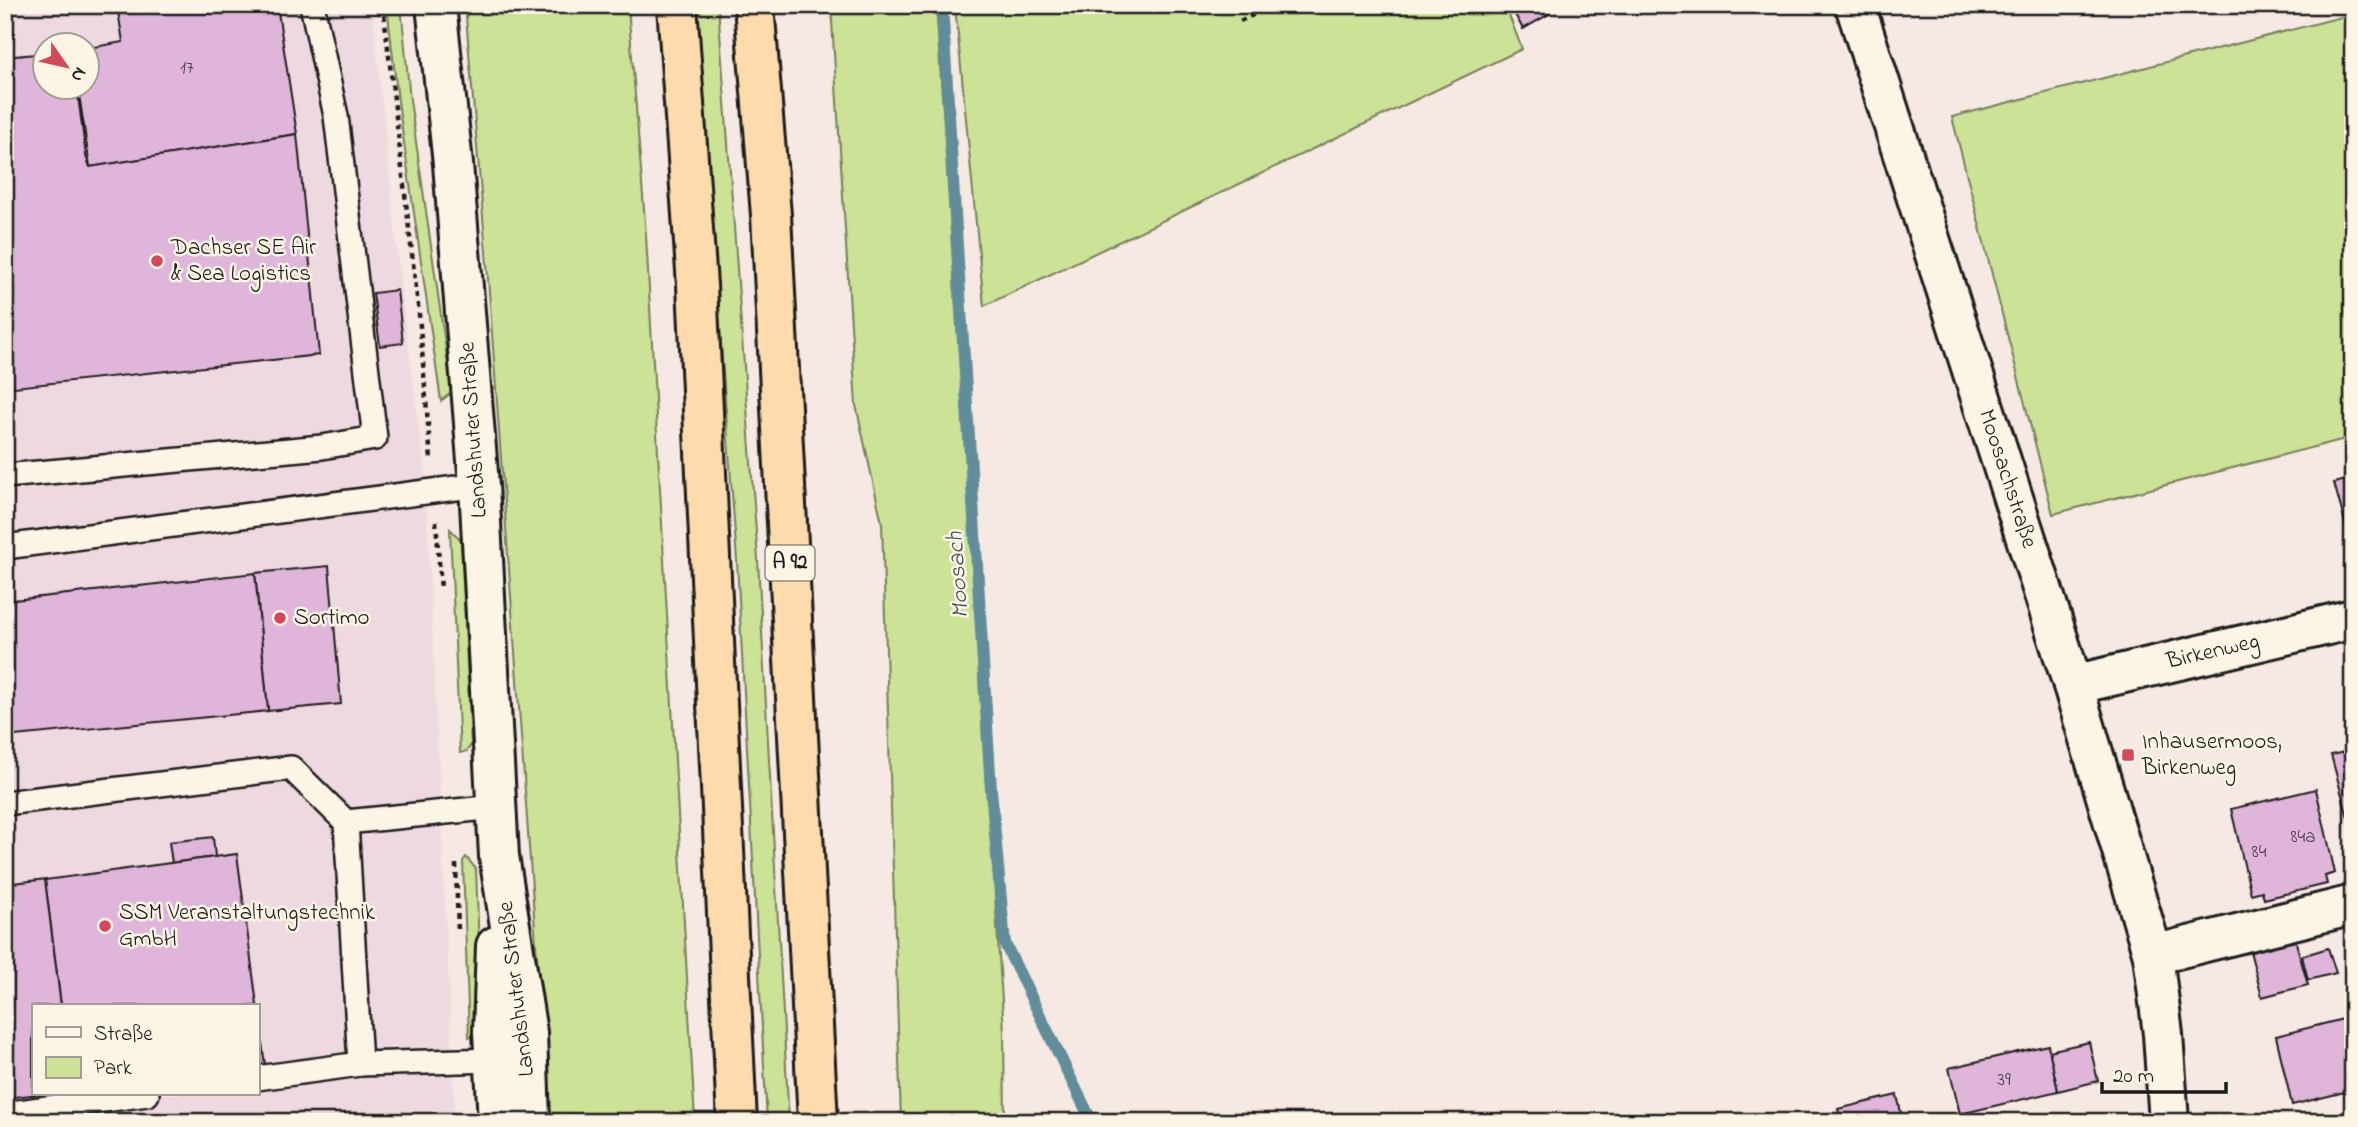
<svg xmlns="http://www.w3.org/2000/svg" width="2358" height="1127" font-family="'Indie Flower',sans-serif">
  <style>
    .built { fill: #efd9e0; fill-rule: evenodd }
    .green { fill: #cce297; stroke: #747f5a; stroke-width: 2 }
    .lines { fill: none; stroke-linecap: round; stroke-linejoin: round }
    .stream { stroke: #608d99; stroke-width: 12 }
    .building { fill: #e0b5da; stroke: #1c1c1c; stroke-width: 2 }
    .service-casing { stroke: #1c1c1c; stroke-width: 28 }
    .minor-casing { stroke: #1c1c1c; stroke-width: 44 }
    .secondary-casing { stroke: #1c1c1c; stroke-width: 44 }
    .motorway-casing { stroke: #1c1c1c; stroke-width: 44 }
    .path { stroke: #1c1c1c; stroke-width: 4.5; stroke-dasharray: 5 5; stroke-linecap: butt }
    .service { stroke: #fcf5e5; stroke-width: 23 }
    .minor { stroke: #fcf5e5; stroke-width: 38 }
    .secondary { stroke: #fcf5e5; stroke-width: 38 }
    .motorway { stroke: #fedbac; stroke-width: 38 }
    .poi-dot { fill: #d1495b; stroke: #fcf5e5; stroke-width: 2.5 }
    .labels { text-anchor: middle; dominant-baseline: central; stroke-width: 5; stroke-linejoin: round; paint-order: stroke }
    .number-label { font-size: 19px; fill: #4d424c }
    .shield { fill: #fcf5e5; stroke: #5f5d58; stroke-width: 2 }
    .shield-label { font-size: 21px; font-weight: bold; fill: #1c1c1c }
    .poi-label { font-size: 23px; fill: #1c1c1c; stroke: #fcf5e5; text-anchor: start }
    .street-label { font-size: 23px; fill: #1c1c1c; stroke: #fcf5e5 }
    .water-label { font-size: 24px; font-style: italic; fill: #3e545b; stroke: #fcf5e5 }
  </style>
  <rect width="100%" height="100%" fill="#f6e8e3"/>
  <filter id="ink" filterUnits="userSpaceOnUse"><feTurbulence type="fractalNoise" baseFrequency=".0143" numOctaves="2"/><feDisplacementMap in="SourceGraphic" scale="14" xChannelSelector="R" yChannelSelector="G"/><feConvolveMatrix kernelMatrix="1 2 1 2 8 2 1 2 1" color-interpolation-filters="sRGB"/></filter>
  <g filter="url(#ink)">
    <!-- built -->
    <path class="built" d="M 5,5 L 372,5 L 402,299 L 425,472 L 455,1122 L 5,1122 ZM 46,46 L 88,46 L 88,88 L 46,88 ZM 33,1006 L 257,1006 L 257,1094 L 33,1094 Z"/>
    <!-- green -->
    <g class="green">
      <polygon points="387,5 401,5 410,100 452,392 441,401 398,101"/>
      <polygon points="465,5 628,5 646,235 695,1122 546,1122 539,985 487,264"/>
      <polygon points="696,5 718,5 758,560 789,1122 767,1122 737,561"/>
      <polygon points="831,5 936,5 1004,1031 1005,1122 901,1122 882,523 856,405"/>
      <polygon points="955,5 1505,5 1522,49 984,306"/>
      <polygon points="2353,14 2353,437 2053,514 1952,117"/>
      <polygon points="450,529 461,540 471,745 467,751 460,753"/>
      <polygon points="466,857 476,869 482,1032 479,1037 469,1037 463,861"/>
    </g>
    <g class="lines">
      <!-- stream -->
      <polyline class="stream" points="942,5 991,790 1005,944 1092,1122"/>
    </g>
    <!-- building -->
    <g class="building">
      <polygon points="117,5 277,5 297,134 90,167 78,88 88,88 88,48 123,42"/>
      <polygon points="1519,5 1545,5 1549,14 1523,29 1512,9"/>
      <polygon points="46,53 46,88 77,88 86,156 90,167 297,134 319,355 5,388 5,57"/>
      <polygon points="397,290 403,343 380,346 373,293"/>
      <polygon points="2353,478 2353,552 2334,483"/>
      <polygon points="329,566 341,704 268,711 255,573"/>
      <polygon points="255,573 268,711 5,737 5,601"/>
      <polygon points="2353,750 2353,836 2331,755"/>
      <polygon points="2316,789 2335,873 2325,876 2327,884 2264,899 2262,891 2251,894 2231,809"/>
      <polygon points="213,837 215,857 172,863 169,842"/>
      <polygon points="237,854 265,1065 257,1066 257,1006 61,1006 45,880"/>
      <polygon points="47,879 45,880 61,1006 33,1006 33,1094 40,1094 5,1098 5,884"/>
      <polygon points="2295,939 2308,985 2262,997 2250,951"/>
      <polygon points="2328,948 2336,973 2308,980 2302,956"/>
      <polygon points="2347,1018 2353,1040 2353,1090 2292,1105 2276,1036"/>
      <polygon points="2089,1042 2098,1081 2058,1091 2049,1051"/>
      <polygon points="2048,1045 2058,1091 1960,1114 1949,1068"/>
      <polygon points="1897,1095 1903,1122 1841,1122 1838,1109"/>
    </g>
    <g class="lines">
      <defs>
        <g id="service">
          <polyline points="5,476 322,447 375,438 336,116 312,5"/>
          <polyline points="5,547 479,485"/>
          <polyline points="5,803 291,768 346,822 496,807"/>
          <polyline points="346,822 360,1064 494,1060"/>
          <polyline points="257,1078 360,1064"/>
          <polyline points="5,1114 147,1094"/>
        </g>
        <g id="minor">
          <polyline points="1855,5 2073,685 2153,955 2163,1034 2169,1122"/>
          <polyline points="2073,685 2353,619"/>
          <polyline points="2153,955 2353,905"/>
        </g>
        <g id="secondary">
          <polyline points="436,5 453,164 479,485 499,856 527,1033 530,1122"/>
          <polyline points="496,946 493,1032 498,1122"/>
        </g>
        <g id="motorway">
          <polyline points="677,5 697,285 737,1122"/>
          <polyline points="754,5 771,215 818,1122"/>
        </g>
      </defs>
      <!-- service casing -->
      <use href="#service" class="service-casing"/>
      <!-- minor casing -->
      <use href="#minor" class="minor-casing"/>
      <!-- secondary casing -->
      <use href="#secondary" class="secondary-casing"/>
      <!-- motorway casing -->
      <use href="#motorway" class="motorway-casing"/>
      <!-- path -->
      <g class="path">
        <polyline points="383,5 419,314 431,460"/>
        <polyline points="1240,21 1274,5"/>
        <polyline points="436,521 441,589"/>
        <polyline points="456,864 458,932"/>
      </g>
      <!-- service -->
      <use href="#service" class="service"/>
      <!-- minor -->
      <use href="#minor" class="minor"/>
      <!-- secondary -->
      <use href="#secondary" class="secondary"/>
      <!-- motorway -->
      <use href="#motorway" class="motorway"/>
    </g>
  </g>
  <!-- markers -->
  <g class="poi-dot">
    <circle cx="157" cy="261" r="7"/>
    <circle cx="280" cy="618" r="7"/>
    <rect x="2121" y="748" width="14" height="14" rx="3.5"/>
    <circle cx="105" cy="926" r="7"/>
  </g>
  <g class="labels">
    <!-- number labels -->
    <g class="number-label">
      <text x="187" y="68">17</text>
      <text x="2303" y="837">84a</text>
      <text x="2259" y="852">84</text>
      <text x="2004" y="1080">39</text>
    </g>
    <!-- shield labels -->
    <rect class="shield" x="765.5" y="545.5" width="49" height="35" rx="5"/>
    <g class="shield-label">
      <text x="790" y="563">A 92</text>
    </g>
    <!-- poi labels -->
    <g class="poi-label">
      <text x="171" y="248">Dachser SE Air<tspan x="171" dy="26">&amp; Sea Logistics</tspan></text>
      <text x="294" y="618">Sortimo</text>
      <text x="2142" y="742">Inhausermoos,<tspan x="2142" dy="26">Birkenweg</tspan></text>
      <text x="119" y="913">SSM Veranstaltungstechnik<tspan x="119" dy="26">GmbH</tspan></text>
    </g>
    <!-- street labels -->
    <g class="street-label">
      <text transform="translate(474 430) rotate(-94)">Landshuter Straße</text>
      <text transform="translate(2007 479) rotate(72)">Moosachstraße</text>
      <text transform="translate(2213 652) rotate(-13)">Birkenweg</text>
      <text transform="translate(517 989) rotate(-97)">Landshuter Straße</text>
    </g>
    <!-- water labels -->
    <g class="water-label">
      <text transform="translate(959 575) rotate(-94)">Moosach</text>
    </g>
  </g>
  <!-- margin -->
  <rect width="2358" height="1127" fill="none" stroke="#fcf5e5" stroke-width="28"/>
  <rect x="14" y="14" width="2330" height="1099" fill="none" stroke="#1c1c1c" stroke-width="2.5" filter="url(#ink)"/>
  <!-- legend -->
  <rect x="32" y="1004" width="228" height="91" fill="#fcf5e5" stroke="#a29e95" stroke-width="2"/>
  <rect x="46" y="1027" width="35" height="10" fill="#fcf5e5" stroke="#a29e95" stroke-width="2"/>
  <text x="94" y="1040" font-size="21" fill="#1c1c1c">Straße</text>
  <rect x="46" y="1057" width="35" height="21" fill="#cce297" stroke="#a29e95" stroke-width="2"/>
  <text x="94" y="1074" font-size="21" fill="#1c1c1c">Park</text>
  <!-- north arrow -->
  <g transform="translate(66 66) rotate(124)"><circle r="33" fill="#fcf5e5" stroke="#a29e95" stroke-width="2"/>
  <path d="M0-5L12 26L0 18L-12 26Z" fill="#d1495b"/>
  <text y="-10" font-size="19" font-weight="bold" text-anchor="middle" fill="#1c1c1c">N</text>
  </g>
  <!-- scale -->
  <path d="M2102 1082v10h124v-10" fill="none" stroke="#1c1c1c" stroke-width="3.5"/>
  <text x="2113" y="1082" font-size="21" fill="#1c1c1c" stroke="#fcf5e5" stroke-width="5" paint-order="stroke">20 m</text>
</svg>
